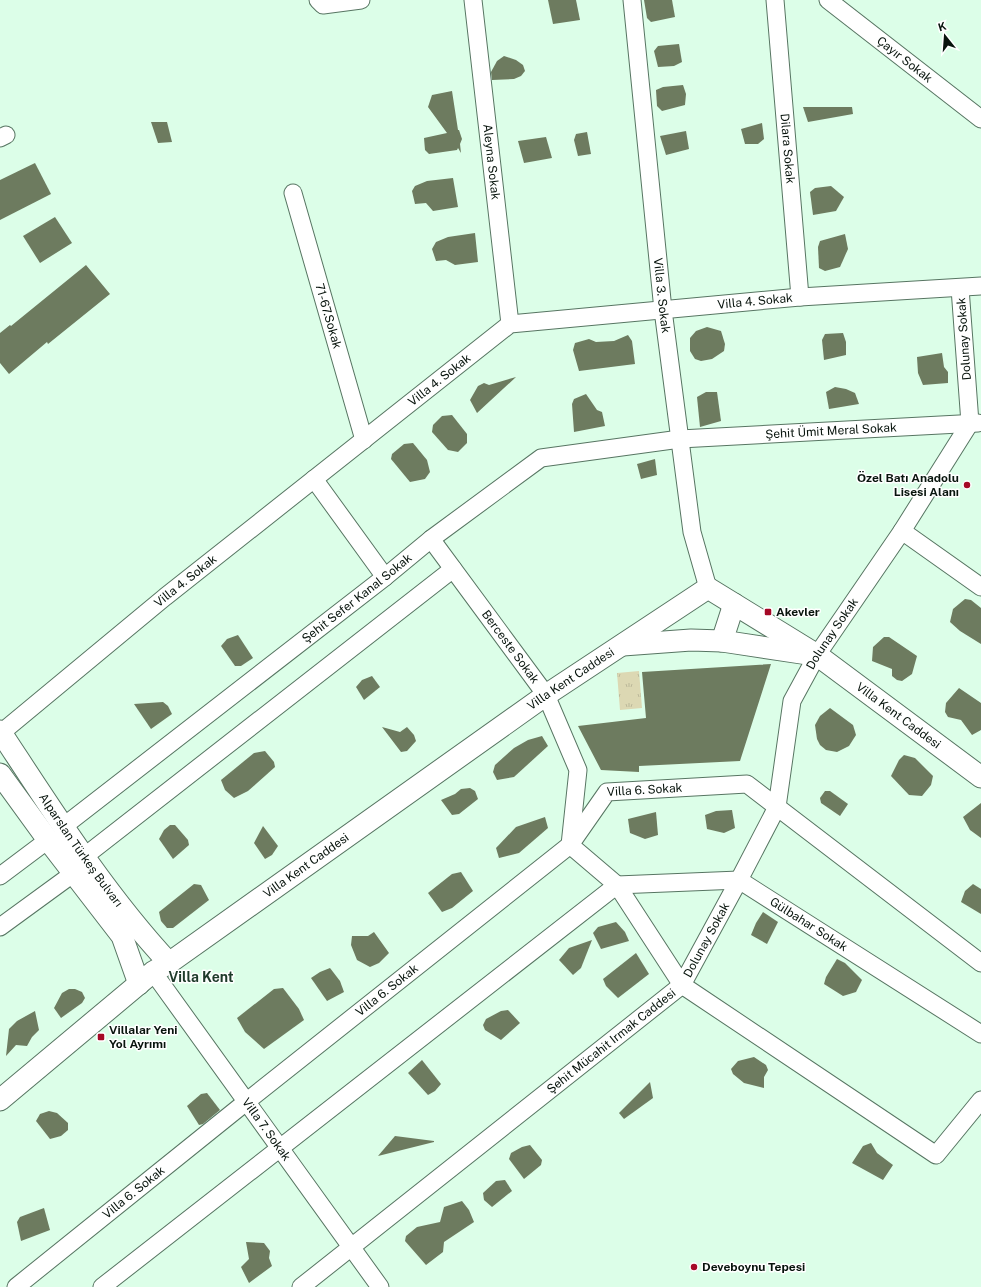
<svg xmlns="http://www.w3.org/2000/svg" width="981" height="1287" font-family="'Public Sans',sans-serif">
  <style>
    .park { fill: url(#park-tufts) }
    .building { fill: #6d7b5f }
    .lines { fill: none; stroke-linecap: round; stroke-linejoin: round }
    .minor-casing { stroke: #577562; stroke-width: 19 }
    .tertiary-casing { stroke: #577562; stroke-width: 23 }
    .minor { stroke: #fff; stroke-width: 17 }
    .tertiary { stroke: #fff; stroke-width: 21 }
    .poi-dot { fill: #a50926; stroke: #fff; stroke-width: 1.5 }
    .labels { text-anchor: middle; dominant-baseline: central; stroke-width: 3; stroke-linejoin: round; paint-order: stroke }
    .street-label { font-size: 12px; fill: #08140d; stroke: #fff }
    .poi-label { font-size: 12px; font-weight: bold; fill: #08140d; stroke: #fff; text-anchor: start }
    .quarter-label { font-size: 14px; font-weight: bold; fill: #1e3a2a; stroke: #fff }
  </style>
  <defs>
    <pattern id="park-tufts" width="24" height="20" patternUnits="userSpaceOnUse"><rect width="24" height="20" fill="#dcd8b3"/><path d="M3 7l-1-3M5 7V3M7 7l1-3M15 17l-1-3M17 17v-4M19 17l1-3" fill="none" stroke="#bbb899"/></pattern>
  </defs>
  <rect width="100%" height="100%" fill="#dcfee8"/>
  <!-- park -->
  <polygon class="park" points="639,671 642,708 620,710 617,673"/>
  <!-- building -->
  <g class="building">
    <polygon points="548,0 576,0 580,20 553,24"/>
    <polygon points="644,0 672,0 675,17 651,22 647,18"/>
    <polygon points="679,44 682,62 674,66 658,67 654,51 658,46"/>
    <polygon points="504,56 516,60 523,65 525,71 521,76 514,79 492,80 491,72 497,61"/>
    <polygon points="683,85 686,94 685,105 662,111 657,106 656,90 663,87"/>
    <polygon points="452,91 458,130 459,130 462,139 460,144 461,153 458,148 457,150 429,154 425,150 424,138 447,133 428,107 432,95"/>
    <polygon points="803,107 852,107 853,114 808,122"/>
    <polygon points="151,122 167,122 172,142 158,143"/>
    <polygon points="762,123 764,139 758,144 745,144 741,129"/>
    <polygon points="686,131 689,149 666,155 660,136"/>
    <polygon points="587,132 591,154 578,156 574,140 576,134"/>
    <polygon points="546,137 552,158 524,163 518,141"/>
    <polygon points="35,163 51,194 0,220 0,180"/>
    <polygon points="453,178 458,207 433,211 426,203 415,204 412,191 415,186 427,181"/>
    <polygon points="831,186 844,197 836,211 813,215 810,192 815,188"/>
    <polygon points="55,217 72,243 40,263 23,236"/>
    <polygon points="475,233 478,262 455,265 446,260 436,261 432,249 436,242 448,237"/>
    <polygon points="845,234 848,249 840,267 825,271 819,268 818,247 820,241"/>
    <polygon points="86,265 110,294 48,344 47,342 9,374 0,363 0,333 10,325 11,326"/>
    <polygon points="707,327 721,331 725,344 724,351 712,359 701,361 695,359 690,351 690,338 696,331"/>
    <polygon points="843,333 846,342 846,355 824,360 822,340 825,334"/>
    <polygon points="628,335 632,341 635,364 579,371 573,350 575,343 589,339 596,342 614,341"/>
    <polygon points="942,353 944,367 948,372 948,383 923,385 918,373 917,357"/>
    <polygon points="516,377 477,413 470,400 478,386 484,383 489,385"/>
    <polygon points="835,387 846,389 855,393 859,404 829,409 826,392"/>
    <polygon points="706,392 717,392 721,421 700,427 697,397"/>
    <polygon points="586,394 597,410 602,412 605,426 574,432 572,404 574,399"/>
    <polygon points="452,415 467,434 467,443 458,452 448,450 432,432 433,425 442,416"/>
    <polygon points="413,443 427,460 430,472 425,479 410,482 391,459 392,454 404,444"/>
    <polygon points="655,459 657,475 641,479 637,464"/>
    <polygon points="965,599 971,600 981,608 981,644 960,631 950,622 953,609"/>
    <polygon points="238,635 253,658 241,666 235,666 221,646 227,639"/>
    <polygon points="884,637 889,637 917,656 912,674 902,681 897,680 892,676 892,669 872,661 873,647"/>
    <polygon points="771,664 740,761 639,766 639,772 601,770 578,726 646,718 642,672"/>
    <polygon points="372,676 380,687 364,700 356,687 362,680"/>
    <polygon points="959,688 981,703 981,730 972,735 961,720 948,717 945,712 946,703"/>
    <polygon points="163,702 168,706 172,714 151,729 134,704"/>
    <polygon points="830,708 853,725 856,735 849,746 837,752 826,750 820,745 817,739 815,725 820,716"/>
    <polygon points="382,727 400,732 407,727 414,735 416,741 407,751 401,752"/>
    <polygon points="542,736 548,746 514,777 497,780 493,772 495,765 514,748 528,740"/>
    <polygon points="265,751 274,762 275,767 248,791 234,798 225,790 221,780 254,753"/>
    <polygon points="904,755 915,758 933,776 931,785 922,796 909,795 891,776 899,760"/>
    <polygon points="470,788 475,791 478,799 459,814 452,815 441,800 455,794 461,789"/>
    <polygon points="825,791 830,791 848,804 840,816 821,803 820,798"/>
    <polygon points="981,803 981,838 970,830 963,817"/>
    <polygon points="732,810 735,828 724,833 707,829 705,815 716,811"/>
    <polygon points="656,812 658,835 645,839 630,833 628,819"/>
    <polygon points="545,817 548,828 519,853 499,858 496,848 516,827"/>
    <polygon points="170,825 175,825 188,840 189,845 173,859 159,839 164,830"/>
    <polygon points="263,826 278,846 272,855 265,859 254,843"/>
    <polygon points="461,872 473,891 452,908 442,912 428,893 452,874"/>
    <polygon points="194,884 201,885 209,900 173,928 167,928 161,921 159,912"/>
    <polygon points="973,884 981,889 981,914 961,902 965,891"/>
    <polygon points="763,912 778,922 767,944 751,935 756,923"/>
    <polygon points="616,922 625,932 629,941 601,949 593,933 598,927"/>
    <polygon points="374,932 389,953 379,963 370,967 357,960 351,945 352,936 368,936"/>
    <polygon points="592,940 581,968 573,975 559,960 569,948"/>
    <polygon points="636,953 649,974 618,998 606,986 603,979"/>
    <polygon points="837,959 845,963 862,980 856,992 843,996 824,984 826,977"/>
    <polygon points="330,968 340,981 344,992 327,1001 311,978 320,972"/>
    <polygon points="283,988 299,1009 304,1020 264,1049 245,1032 237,1018 274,989"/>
    <polygon points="69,989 75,989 82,992 85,998 82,1003 61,1018 54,1008 62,993"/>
    <polygon points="508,1010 520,1023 501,1040 485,1030 483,1025 486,1019 501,1011"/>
    <polygon points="35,1011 39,1030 32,1037 27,1046 16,1045 6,1056 9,1029 17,1021"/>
    <polygon points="754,1057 766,1065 768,1070 764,1077 764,1088 744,1083 733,1074 731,1069 738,1061"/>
    <polygon points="422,1060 441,1084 435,1091 428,1095 408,1073"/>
    <polygon points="650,1082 653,1098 624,1119 619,1113"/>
    <polygon points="207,1093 220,1110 203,1124 199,1125 187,1106 201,1094"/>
    <polygon points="49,1111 57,1113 68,1123 68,1130 61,1136 50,1139 36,1121 40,1114"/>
    <polygon points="395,1136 434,1141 434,1142 378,1156"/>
    <polygon points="871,1143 877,1153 893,1165 883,1180 852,1163 863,1146"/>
    <polygon points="530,1145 542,1160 541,1165 524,1179 509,1159 511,1153 522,1147"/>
    <polygon points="505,1180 512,1191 492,1207 484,1200 483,1193 496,1181"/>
    <polygon points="462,1201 469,1210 474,1222 444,1242 443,1252 426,1265 405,1241 406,1236 417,1227 440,1222 444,1207"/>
    <polygon points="44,1208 50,1230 21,1241 17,1222 20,1217"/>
    <polygon points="246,1242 264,1243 270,1251 269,1258 272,1266 249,1283 241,1267 249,1259"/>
  </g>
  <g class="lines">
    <defs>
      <g id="minor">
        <polyline points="318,0 323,5 361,0"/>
        <path id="s1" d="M 473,0 L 510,324"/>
        <path id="s2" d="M 632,0 L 663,310 L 692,532 L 708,588"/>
        <path id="s3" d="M 775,0 L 800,297"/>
        <path id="s4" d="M 828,0 L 981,119"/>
        <polyline points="0,138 6,135"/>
        <path id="s5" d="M 293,193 L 364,440"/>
        <polyline points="314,479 385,577"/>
        <polyline points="902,531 981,587"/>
        <path id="s6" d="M 431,539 L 546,695 L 578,770 L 570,845 L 617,885 L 682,985 L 739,880 L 777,807 L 792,701 L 817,655 L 902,531 L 970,423 L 960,288"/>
        <path id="s7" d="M 1,733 L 165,597 L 510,324 L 800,297 L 981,286"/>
        <path id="s8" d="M 64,826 L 385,577 L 431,539 L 541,458 L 680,439 L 978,423"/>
        <polyline points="85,856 453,569"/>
        <polyline points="0,876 48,840"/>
        <polyline points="0,927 74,873"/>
        <path id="s9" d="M 153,972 L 380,1287"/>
        <path id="s10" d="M 16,1287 L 246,1102 L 570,845 L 607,792 L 747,784 L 981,963"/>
        <path id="s11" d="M 102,1287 L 617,885 L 739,880 L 981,1034"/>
        <path id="s12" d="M 301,1287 L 682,985 L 936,1155 L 981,1100"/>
      </g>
      <g id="tertiary">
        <polyline points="722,641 734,604"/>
        <polyline points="623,645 691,640 722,641 808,654"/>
        <path id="s13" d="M 0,731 C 52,810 104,893 169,963"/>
        <polyline points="0,774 48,840 122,936 139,984"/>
        <path id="s14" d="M 0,1100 L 153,972 L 169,963 L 546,695 L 708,588 L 817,655 L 981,777"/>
      </g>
    </defs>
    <!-- minor casing -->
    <use href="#minor" class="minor-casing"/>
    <!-- tertiary casing -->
    <use href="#tertiary" class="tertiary-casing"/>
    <!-- minor -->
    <use href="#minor" class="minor"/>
    <!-- tertiary -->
    <use href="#tertiary" class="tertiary"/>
  </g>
  <!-- markers -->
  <g class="poi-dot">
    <circle cx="967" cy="485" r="4"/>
    <rect x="764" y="608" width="8" height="8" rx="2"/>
    <rect x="97" y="1033" width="8" height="8" rx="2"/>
    <circle cx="694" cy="1267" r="4"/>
  </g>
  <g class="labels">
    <!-- street labels -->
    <g class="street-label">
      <text stroke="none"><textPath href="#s4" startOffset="97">Çayır Sokak</textPath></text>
      <text stroke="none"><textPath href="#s3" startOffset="149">Dilara Sokak</textPath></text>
      <text stroke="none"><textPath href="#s1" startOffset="163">Aleyna Sokak</textPath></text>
      <text stroke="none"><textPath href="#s2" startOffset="297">Villa 3. Sokak</textPath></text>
      <text stroke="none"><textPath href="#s7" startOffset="899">Villa 4. Sokak</textPath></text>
      <text stroke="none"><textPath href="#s5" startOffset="128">71-67.Sokak</textPath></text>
      <text transform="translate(964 339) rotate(-94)">Dolunay Sokak</text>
      <text stroke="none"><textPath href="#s7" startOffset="563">Villa 4. Sokak</textPath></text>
      <text stroke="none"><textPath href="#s8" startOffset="894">Şehit Ümit Meral Sokak</textPath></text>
      <text stroke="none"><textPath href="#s7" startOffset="239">Villa 4. Sokak</textPath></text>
      <text stroke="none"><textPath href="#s8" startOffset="371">Şehit Sefer Kanal Sokak</textPath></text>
      <text stroke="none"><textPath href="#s6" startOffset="919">Dolunay Sokak</textPath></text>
      <text stroke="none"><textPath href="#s6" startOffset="134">Berceste Sokak</textPath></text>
      <text stroke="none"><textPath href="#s14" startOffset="710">Villa Kent Caddesi</textPath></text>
      <text stroke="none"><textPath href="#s14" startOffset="1104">Villa Kent Caddesi</textPath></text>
      <text stroke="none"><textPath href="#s10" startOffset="811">Villa 6. Sokak</textPath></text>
      <text stroke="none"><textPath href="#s13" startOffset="144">Alparslan Türkeş Bulvarı</textPath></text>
      <text stroke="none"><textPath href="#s14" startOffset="386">Villa Kent Caddesi</textPath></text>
      <text stroke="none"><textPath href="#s11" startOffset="858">Gülbahar Sokak</textPath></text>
      <text stroke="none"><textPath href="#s6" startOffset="583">Dolunay Sokak</textPath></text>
      <text stroke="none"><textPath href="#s10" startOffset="475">Villa 6. Sokak</textPath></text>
      <text stroke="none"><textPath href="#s12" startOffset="396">Şehit Mücahit Irmak Caddesi</textPath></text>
      <text stroke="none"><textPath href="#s9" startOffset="194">Villa 7. Sokak</textPath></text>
      <text stroke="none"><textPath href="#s10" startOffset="151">Villa 6. Sokak</textPath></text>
    </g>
    <!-- poi labels -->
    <g class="poi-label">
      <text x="959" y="478" text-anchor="end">Özel Batı Anadolu<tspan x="959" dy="14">Lisesi Alanı</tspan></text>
      <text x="776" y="612">Akevler</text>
      <text x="109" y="1030">Villalar Yeni<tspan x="109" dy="14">Yol Ayrımı</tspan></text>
      <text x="702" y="1267">Deveboynu Tepesi</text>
    </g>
    <!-- quarter labels -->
    <g class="quarter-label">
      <text x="201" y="977">Villa Kent</text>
    </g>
  </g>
  <!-- north arrow -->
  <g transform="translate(945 36) rotate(343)" stroke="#ffffff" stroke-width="3" paint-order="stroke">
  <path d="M0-3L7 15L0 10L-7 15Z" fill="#08140d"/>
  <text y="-6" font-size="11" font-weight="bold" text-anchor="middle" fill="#08140d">K</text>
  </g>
</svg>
